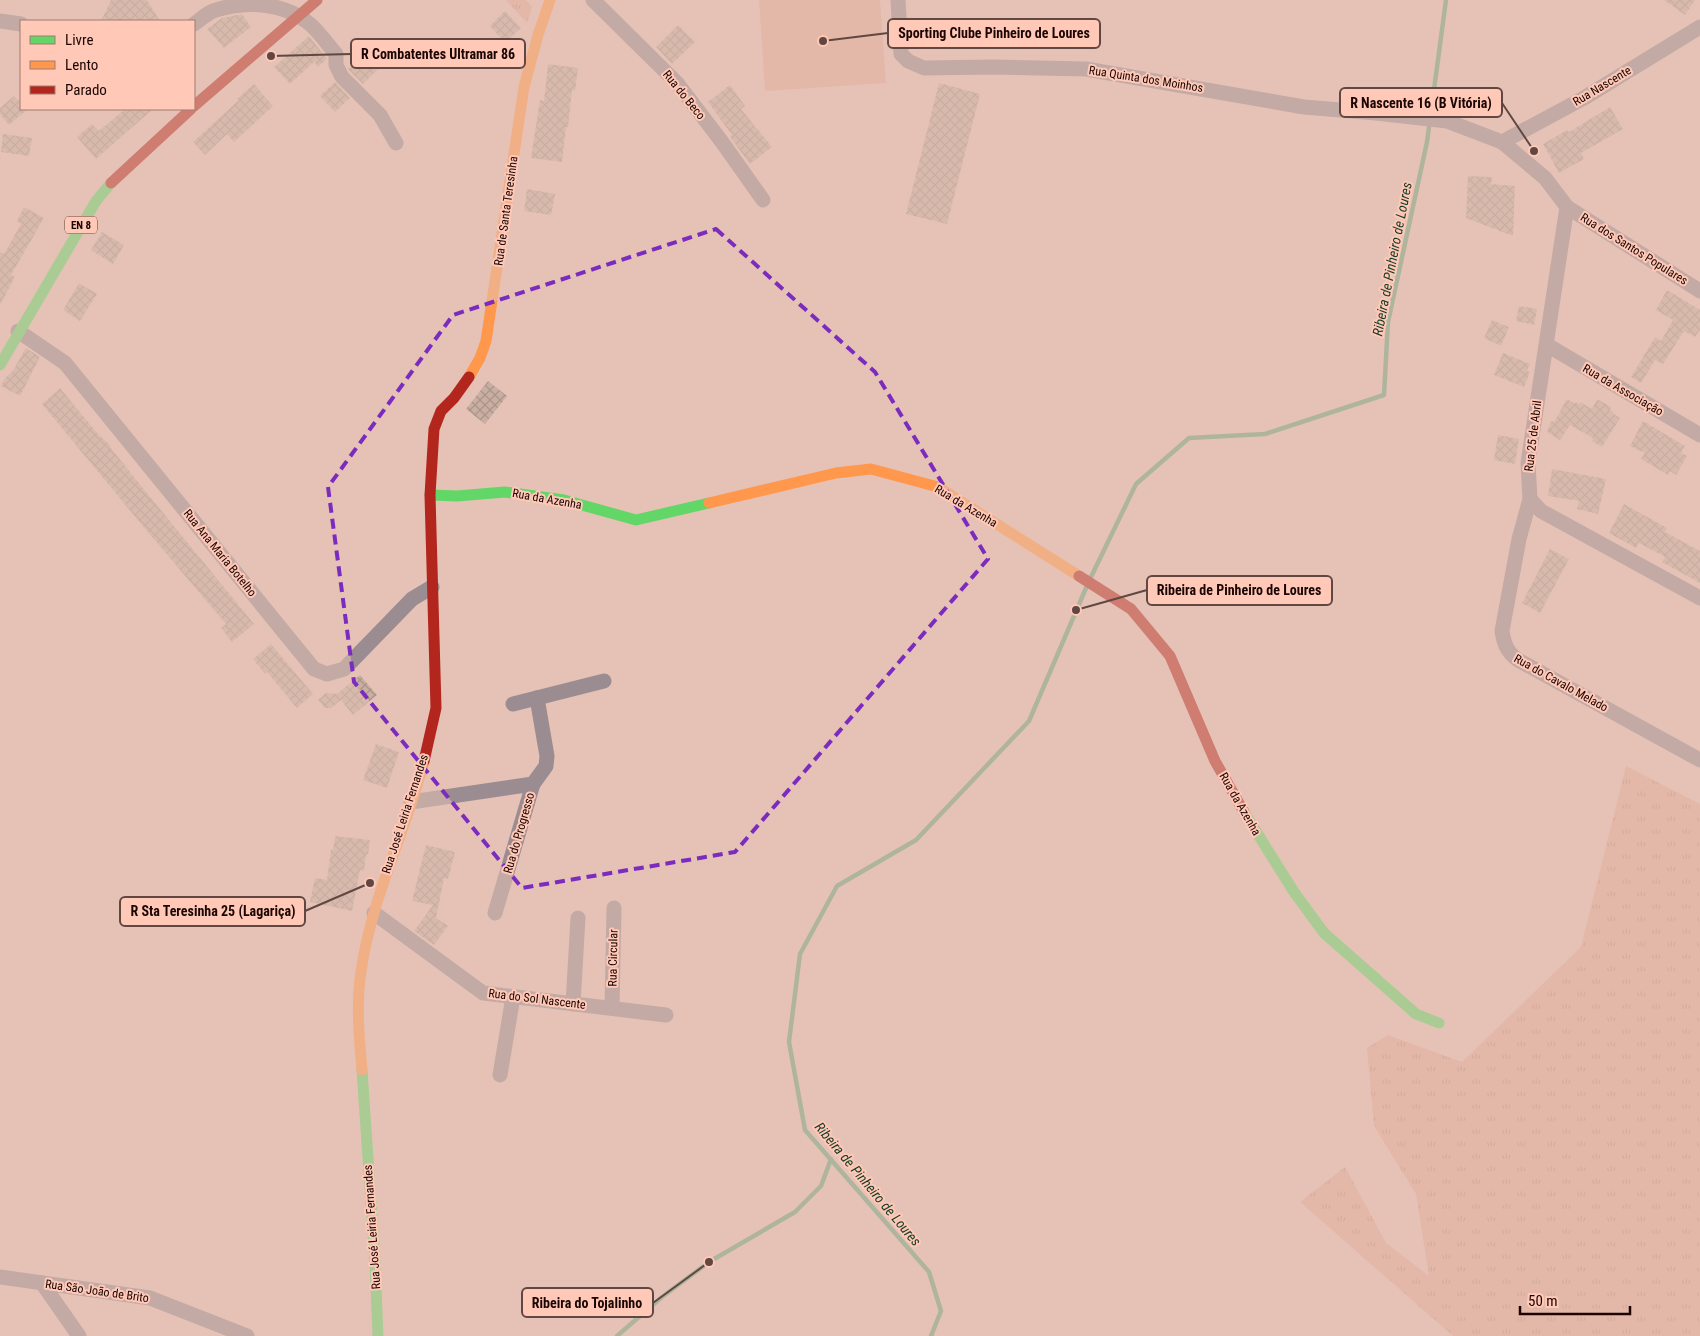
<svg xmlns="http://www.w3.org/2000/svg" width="1700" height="1336" font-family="'Roboto Condensed',sans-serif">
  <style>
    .grass { fill: url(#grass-tufts) }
    .pitch { fill: #e2aa98 }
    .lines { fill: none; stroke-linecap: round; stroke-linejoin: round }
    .stream { stroke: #6da27e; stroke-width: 4.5 }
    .building { fill: url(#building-cross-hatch) }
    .street { stroke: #9b8c91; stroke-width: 15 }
    .fast { stroke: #63d668; stroke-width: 11 }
    .slow { stroke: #ff974d; stroke-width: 11 }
    .jam { stroke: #b3261e; stroke-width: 11 }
    .marked { fill: none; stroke: #7b2cbf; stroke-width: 4; stroke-dasharray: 10 6; stroke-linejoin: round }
    .labels { text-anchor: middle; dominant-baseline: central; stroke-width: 4; stroke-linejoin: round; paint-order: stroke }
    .shield { fill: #ffc8b7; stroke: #5f4038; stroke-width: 1 }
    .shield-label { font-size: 11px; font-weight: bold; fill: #1a0502 }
    .street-label { font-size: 12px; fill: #1a0502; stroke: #ffc8b7 }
    .water-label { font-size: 14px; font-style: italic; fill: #153b27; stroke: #ffc8b7 }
    .leader { fill: none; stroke: #614741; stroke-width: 2 }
    .callout-dot { fill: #614741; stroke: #ffc8b7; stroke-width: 2 }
    .callout { fill: #ffc8b7; stroke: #614741; stroke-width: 2 }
    .callout-label { font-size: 14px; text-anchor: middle; font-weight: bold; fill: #1a0502 }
  </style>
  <defs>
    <pattern id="grass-tufts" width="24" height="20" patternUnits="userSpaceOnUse" patternTransform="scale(1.25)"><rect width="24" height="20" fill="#e2aa98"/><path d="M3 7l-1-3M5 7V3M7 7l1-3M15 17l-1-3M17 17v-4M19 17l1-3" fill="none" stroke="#c19181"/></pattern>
    <pattern id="building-cross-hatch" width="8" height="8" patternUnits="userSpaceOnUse" patternTransform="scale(1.25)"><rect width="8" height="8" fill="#c8afa2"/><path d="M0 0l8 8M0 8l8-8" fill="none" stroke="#ab958a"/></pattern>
  </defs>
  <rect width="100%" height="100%" fill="#e6c2b6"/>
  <!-- grass -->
  <g class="grass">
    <polygon points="506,0 526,0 532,7 527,23"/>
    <polygon points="1626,766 1700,804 1700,1336 1453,1336 1300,1202 1345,1167 1386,1243 1429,1276 1416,1194 1374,1126 1367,1048 1388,1035 1462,1062 1581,947"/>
  </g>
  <!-- pitch -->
  <polygon class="pitch" points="759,0 880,0 886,83 765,91"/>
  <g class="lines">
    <!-- stream -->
    <g class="stream">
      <polyline points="1091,577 1136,484 1189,438 1265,434 1384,395 1388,322 1427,142 1446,0"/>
      <polyline points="617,1336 662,1297 709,1262 795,1212 821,1186 831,1159"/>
      <polyline points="931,1336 941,1311 929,1272 805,1130 789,1042 800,954 837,886 916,840 1029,721 1086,588"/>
    </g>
  </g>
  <!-- building -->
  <g class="building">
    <polygon points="111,0 147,0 160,21 101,21"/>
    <polygon points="1664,0 1695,0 1685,15"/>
    <polygon points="505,11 521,28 505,43 490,26"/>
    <polygon points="242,14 251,27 224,48 207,29 222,18"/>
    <polygon points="678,25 695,42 672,64 656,47"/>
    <polygon points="309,36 327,59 318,67 314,62 290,84 274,67"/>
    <polygon points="364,54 378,69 363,84 348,69"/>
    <polygon points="548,64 578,68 575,91 572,90 568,127 566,127 562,162 531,158 540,100 544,101"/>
    <polygon points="335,82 350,98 335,112 320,96"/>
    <polygon points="939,83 980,94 947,224 906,214"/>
    <polygon points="254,84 273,106 234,142 227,134 205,155 193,142 239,100 237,99"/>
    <polygon points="730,85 745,106 741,109 772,147 750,164 730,137 732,135 708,102"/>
    <polygon points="14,96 21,103 21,109 28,109 9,125 0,114 0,108"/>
    <polygon points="1610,107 1623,129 1581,153 1584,159 1559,173 1543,144 1567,130 1569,132"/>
    <polygon points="125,109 153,109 96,159 77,137 92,124 99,131"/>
    <polygon points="3,134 32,138 29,156 1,152"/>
    <polygon points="1468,176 1492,177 1491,184 1515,186 1513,236 1466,218"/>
    <polygon points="527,189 555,194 551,215 524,211"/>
    <polygon points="24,207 44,218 11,275 15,277 0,305 0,252 4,254 21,224 17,221"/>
    <polygon points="102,232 124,245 113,264 91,250"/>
    <polygon points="79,283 97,294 80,321 63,310"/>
    <polygon points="1667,290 1700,310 1700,330 1695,337 1684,331 1663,364 1655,360 1641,383 1631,377 1655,337 1661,341 1673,320 1656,310"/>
    <polygon points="1519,306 1537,309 1534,325 1516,321"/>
    <polygon points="1492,320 1509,327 1501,346 1484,338"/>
    <polygon points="26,348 40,357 20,396 1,386 5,378 12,372"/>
    <polygon points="1503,353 1530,364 1527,371 1530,372 1524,387 1494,375"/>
    <polygon points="488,381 507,396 485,424 466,409"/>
    <polygon points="60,388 97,433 111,446 110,447 146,492 254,624 232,642 221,628 226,624 147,531 42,404"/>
    <polygon points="1567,399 1575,404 1575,402 1579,404 1580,402 1592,409 1597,399 1611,407 1610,411 1613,412 1612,413 1620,418 1602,447 1592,441 1593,438 1570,425 1560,440 1547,432 1551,421 1554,422"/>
    <polygon points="1643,421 1685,446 1681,453 1687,456 1676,475 1670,471 1668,475 1641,459 1645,453 1630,446"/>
    <polygon points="1498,435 1519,439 1515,464 1494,460"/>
    <polygon points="1552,469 1606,479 1598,514 1577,509 1579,501 1548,496"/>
    <polygon points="1624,504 1667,528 1665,532 1700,551 1700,583 1662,562 1665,557 1639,543 1636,548 1609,533"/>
    <polygon points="1550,549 1569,559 1540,613 1522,603"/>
    <polygon points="271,644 313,694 297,708 267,672 265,674 253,659"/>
    <polygon points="360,675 377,695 353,715 341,700 331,708 325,708 318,700 326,693 337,694"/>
    <polygon points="376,744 399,752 387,788 363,780"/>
    <polygon points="335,836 370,840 368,855 366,854 364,871 360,870 352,911 310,902 315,878 327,880 331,849 333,850"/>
    <polygon points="426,845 455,852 448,879 444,878 436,918 448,926 434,945 414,931 433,905 412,901"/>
  </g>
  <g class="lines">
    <!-- street -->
    <g class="street">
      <polyline points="593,0 677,83 722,142 763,200"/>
      <polyline points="898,0 901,54 908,61 924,68 993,67 1086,69 1304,107 1376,113 1447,121 1502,142 1545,178 1567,207 1700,291"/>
      <polyline points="0,21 21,24"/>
      <path d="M 194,24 C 200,20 206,14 213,11 C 245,0 285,2 311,25 C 320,33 328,45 336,54 L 336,65 L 342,77 L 380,115 L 396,143"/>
      <polyline points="1502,142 1584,98 1700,27"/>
      <polyline points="1567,207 1528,463 1530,499 1541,511 1700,598"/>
      <polyline points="18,331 65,363 314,669 327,674 344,669 412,599 432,587"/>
      <polyline points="1547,345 1700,435"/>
      <path d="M 1530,499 L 1519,539 L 1502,631 C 1504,644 1507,652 1518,660 L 1700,760"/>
      <polyline points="513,704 604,681"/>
      <polyline points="533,784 546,766 547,756 537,698"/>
      <polyline points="411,802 533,784 495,913"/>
      <polyline points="374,913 483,993 666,1015"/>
      <polyline points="573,1004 578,918"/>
      <polyline points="612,1008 614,908"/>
      <polyline points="500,1075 513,997"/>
      <polyline points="0,1277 150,1298 247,1336"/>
      <polyline points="42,1283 79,1336"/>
    </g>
    <!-- fast -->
    <g class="fast">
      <polyline points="0,365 96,201 111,183"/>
      <polyline points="430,495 457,496 505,492 564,500 636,520 709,503"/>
      <polyline points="1244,812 1294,892 1324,933 1416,1014 1439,1023"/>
      <polyline points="362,1070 375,1262 378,1336"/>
    </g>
    <!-- slow -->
    <g class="slow">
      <polyline points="469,377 480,358 486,341 524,87 538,35 550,0"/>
      <polyline points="709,503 836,473 871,469 938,487 1079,576"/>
      <path d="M 362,1070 C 359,1037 356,1004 361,972 C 371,898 406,832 424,761"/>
    </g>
    <!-- jam -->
    <g class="jam">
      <polyline points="194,106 317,0"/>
      <polyline points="111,183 191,109"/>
      <polyline points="1079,576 1131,609 1170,656 1215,761 1244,812"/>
      <polyline points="424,761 436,708 430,495 434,429 441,411 454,398 469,377"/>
    </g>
  </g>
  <!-- marked area -->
  <path d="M0 0H1700V1336H0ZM 716,229 L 875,372 L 988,559 L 735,852 L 522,888 L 354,682 L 328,487 L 453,315 Z" fill="#e6c2b6" fill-opacity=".55" fill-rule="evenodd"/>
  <path class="marked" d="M 716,229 L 875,372 L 988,559 L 735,852 L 522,888 L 354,682 L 328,487 L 453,315 Z"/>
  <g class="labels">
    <!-- shield labels -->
    <rect class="shield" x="65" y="216.5" width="32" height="17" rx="4"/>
    <g class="shield-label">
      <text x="81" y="225">EN 8</text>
    </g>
    <!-- street labels -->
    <g class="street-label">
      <text transform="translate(1146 79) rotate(9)">Rua Quinta dos Moinhos</text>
      <text transform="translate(1602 86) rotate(-31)">Rua Nascente</text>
      <text transform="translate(684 95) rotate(51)">Rua do Beco</text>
      <text transform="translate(506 211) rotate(-82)">Rua de Santa Teresinha</text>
      <text transform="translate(1634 249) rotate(32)">Rua dos Santos Populares</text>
      <text transform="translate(1623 390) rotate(30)">Rua da Associação</text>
      <text transform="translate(1533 436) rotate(-83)">Rua 25 de Abril</text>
      <text transform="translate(547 499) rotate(10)">Rua da Azenha</text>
      <text transform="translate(966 506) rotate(31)">Rua da Azenha</text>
      <text transform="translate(220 553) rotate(51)">Rua Ana Maria Botelho</text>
      <text transform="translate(1561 683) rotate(29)">Rua do Cavalo Melado</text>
      <text transform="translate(1240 804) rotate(60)">Rua da Azenha</text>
      <text transform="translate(405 814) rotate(-72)">Rua José Leiria Fernandes</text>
      <text transform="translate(519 833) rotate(-74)">Rua do Progresso</text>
      <text transform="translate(613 958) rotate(-89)">Rua Circular</text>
      <text transform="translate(537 999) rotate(7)">Rua do Sol Nascente</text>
      <text transform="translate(372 1227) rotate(-94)">Rua José Leiria Fernandes</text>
      <text transform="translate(97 1291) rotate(8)">Rua São João de Brito</text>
    </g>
    <!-- water labels -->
    <g class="water-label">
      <text transform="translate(1392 259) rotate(-79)">Ribeira de Pinheiro de Loures</text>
      <text transform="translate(868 1184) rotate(50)">Ribeira de Pinheiro de Loures</text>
    </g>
  </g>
  <!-- callouts -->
  <path class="leader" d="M823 41L888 33M271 56L351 54M1534 151L1502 103M1076 610L1147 590M370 883L305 911M709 1262L653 1303"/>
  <g class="callout-dot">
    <circle cx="823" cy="41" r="5"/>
    <circle cx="271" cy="56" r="5"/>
    <circle cx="1534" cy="151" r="5"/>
    <circle cx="1076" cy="610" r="5"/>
    <circle cx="370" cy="883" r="5"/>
    <circle cx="709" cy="1262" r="5"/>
  </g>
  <g class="callout">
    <rect x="888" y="19" width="212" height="29" rx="5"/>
    <rect x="351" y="39" width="174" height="29" rx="5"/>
    <rect x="1340" y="88" width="162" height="29" rx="5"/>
    <rect x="1147" y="576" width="185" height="29" rx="5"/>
    <rect x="120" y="897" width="185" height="29" rx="5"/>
    <rect x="522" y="1288" width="131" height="29" rx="5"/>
  </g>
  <g class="callout-label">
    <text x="994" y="38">Sporting Clube Pinheiro de Loures</text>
    <text x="438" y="59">R Combatentes Ultramar 86</text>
    <text x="1421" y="108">R Nascente 16 (B Vitória)</text>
    <text x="1239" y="595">Ribeira de Pinheiro de Loures</text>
    <text x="213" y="916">R Sta Teresinha 25 (Lagariça)</text>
    <text x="587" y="1308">Ribeira do Tojalinho</text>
  </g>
  <!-- legend -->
  <rect x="20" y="20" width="175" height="90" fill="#ffc8b7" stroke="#a37a6f"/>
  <rect x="30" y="36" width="25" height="8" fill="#63d668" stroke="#a37a6f"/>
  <text x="65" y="45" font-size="15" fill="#1a0502">Livre</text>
  <rect x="30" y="61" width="25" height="8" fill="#ff974d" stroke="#a37a6f"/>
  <text x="65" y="70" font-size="15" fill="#1a0502">Lento</text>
  <rect x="30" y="86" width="25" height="8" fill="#b3261e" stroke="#a37a6f"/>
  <text x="65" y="95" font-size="15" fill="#1a0502">Parado</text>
  <!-- scale -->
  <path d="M1520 1306v8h110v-8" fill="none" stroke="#1a0502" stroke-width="2.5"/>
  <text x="1528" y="1306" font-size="15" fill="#1a0502" stroke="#ffc8b7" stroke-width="4" paint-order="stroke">50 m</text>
</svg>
